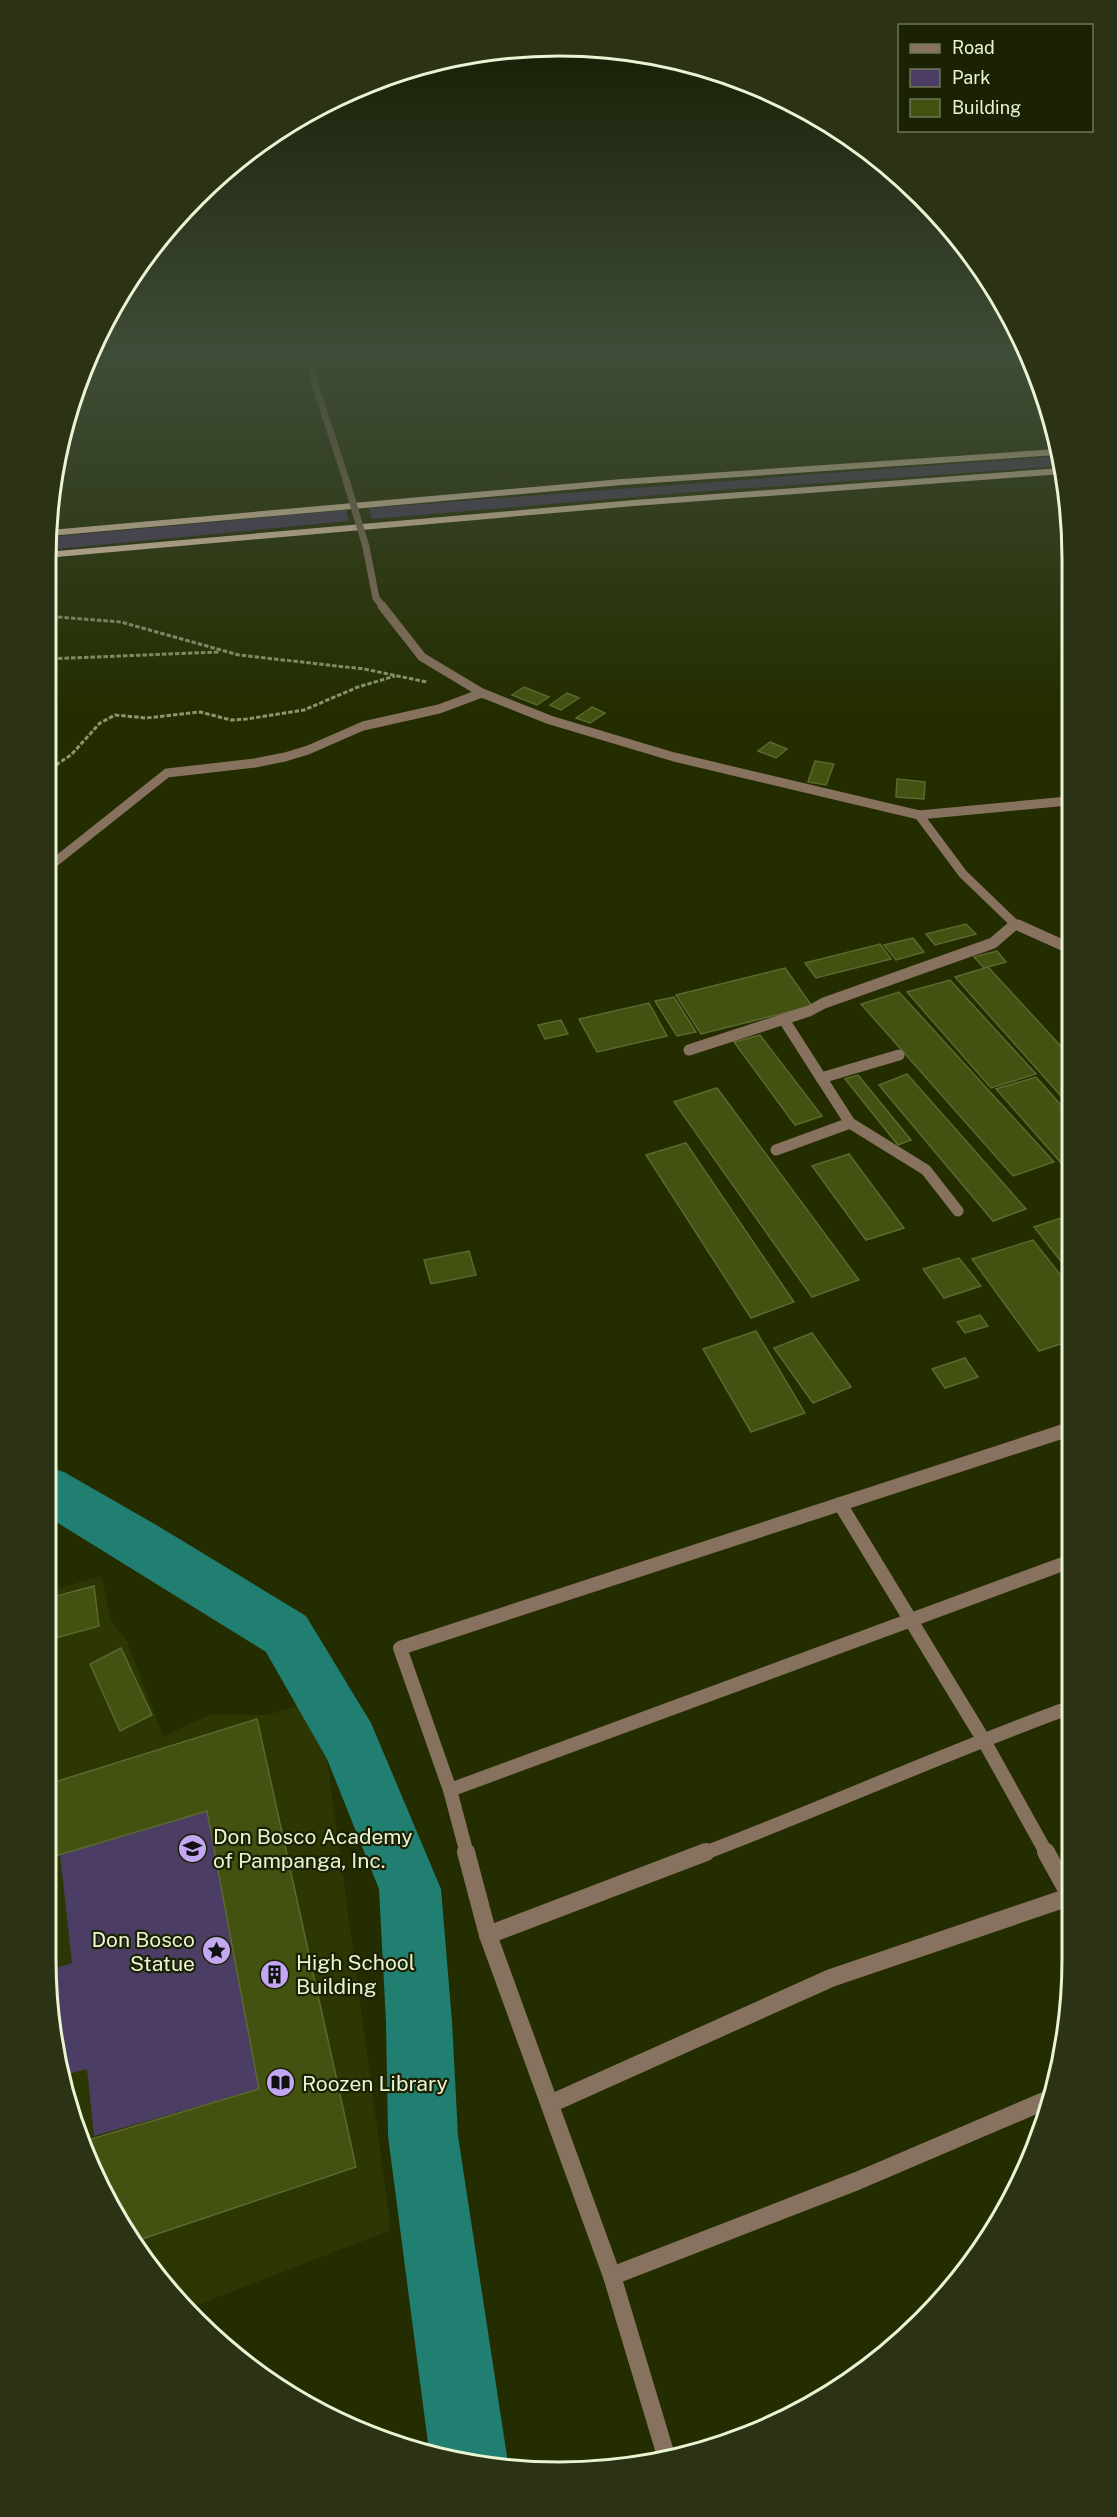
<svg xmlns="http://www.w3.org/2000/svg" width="1117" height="2517" font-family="'Public Sans',sans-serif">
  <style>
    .built { fill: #2d3704 }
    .green { fill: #4c3d65 }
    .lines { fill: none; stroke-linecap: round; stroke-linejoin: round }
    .river { fill: #217f71; fill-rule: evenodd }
    .building { fill: #435111; stroke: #5b692f; stroke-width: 1.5 }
    .path { stroke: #8b946e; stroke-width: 3; stroke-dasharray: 4.5 2; stroke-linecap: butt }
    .service-far1 { stroke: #87715f; stroke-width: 9 }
    .service { stroke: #87715f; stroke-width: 11 }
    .minor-far3 { stroke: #87715f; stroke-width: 9 }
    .minor-far2 { stroke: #87715f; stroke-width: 11 }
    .minor-far1 { stroke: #87715f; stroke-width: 14 }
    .minor { stroke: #87715f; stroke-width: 18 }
    .tertiary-far1 { stroke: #87715f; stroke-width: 7 }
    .tertiary { stroke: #87715f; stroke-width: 9 }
    .motorway { fill: #fddcc2; fill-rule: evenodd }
    .tertiary-bridge { stroke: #87715f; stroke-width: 7 }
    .labels { text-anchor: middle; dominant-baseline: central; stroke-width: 4.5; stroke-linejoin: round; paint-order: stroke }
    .near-poi-label { font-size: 21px; fill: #eaf3d4; stroke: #1b2204; text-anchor: start }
    .rim { fill: none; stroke: #eaf3d4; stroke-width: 3 }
  </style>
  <rect width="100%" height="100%" fill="#242d00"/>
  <!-- built -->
  <polygon class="built" points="102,1576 111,1621 127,1641 163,1736 209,1715 267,1715 319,1700 391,2230 187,2309 172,2297 114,2215 72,2124 45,1958 45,1592"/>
  <!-- green -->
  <g class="green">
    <polygon points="1058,456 1061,466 693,492 372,519 369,508"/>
    <polygon points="346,510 349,521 46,550 48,537"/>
    <polygon points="207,1811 259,2089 94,2136 87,2069 64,2075 47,1971 72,1963 60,1854"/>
  </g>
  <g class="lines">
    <!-- river -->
    <polygon class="river" points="45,1466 64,1472 158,1526 306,1616 371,1723 441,1889 452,2022 458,2136 508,2463 506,2467 459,2462 429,2451 388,2136 386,2022 379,1889 327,1759 266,1652 45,1515"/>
  </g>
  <!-- building -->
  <g class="building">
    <polygon points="524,687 549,697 537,705 512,695"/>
    <polygon points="567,693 579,698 561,710 550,705"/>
    <polygon points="592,707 605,713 590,723 576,718"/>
    <polygon points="770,742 787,749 776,758 758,751"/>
    <polygon points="815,761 834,764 826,785 808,782"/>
    <polygon points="897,779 925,782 924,799 896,797"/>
    <polygon points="966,924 976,934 935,945 926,934"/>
    <polygon points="913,938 924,952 896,960 884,945"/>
    <polygon points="880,944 891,959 816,978 805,963"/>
    <polygon points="997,951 1006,962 984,968 974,957"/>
    <polygon points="988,967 1069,1055 1069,1105 955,977"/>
    <polygon points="785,968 812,1006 701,1034 676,995"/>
    <polygon points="950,980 1036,1074 991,1088 907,992"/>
    <polygon points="899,992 1054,1162 1013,1176 861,1004"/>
    <polygon points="674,997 696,1032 677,1036 655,1001"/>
    <polygon points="649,1003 667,1036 597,1052 579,1019"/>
    <polygon points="561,1020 568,1034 545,1039 538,1025"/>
    <polygon points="760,1035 822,1116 795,1125 734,1042"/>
    <polygon points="907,1074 1026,1209 993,1221 879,1085"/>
    <polygon points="858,1075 911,1140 898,1145 845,1079"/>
    <polygon points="1036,1077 1069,1114 1070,1173 996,1089"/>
    <polygon points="717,1088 859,1280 812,1297 674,1102"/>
    <polygon points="686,1143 794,1302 751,1318 646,1155"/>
    <polygon points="849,1154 904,1228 866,1240 812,1166"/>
    <polygon points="1070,1215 1070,1273 1034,1227"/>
    <polygon points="1033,1240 1070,1287 1070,1341 1039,1351 972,1259"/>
    <polygon points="469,1251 476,1275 431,1284 424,1260"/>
    <polygon points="959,1258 981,1286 944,1298 923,1269"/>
    <polygon points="980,1315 988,1326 965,1333 957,1322"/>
    <polygon points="756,1331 805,1413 751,1432 703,1349"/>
    <polygon points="812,1333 851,1387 813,1403 774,1348"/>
    <polygon points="965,1358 978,1377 945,1388 932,1369"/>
    <polygon points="94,1586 99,1626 45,1641 45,1599"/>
    <polygon points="121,1648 152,1715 120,1731 90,1664"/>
    <polygon points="257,1719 356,2167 133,2242 114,2215 90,2162 88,2140 259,2089 207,1811 45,1859 45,1785"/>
  </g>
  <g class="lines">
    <!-- path -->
    <g class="path">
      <polyline points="45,616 121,622 239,655 364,669 427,682"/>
      <polyline points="45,659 219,652"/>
      <polyline points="45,772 71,755 100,723 115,715 146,718 200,712 231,720 247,719 304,710 358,687 395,676"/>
    </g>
    <!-- service-far1 -->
    <polyline class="service-far1" points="1012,927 1015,924"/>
    <!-- service -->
    <g class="service">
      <polyline points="784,1020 850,1123 926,1170 958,1211"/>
      <polyline points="689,1050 809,1011 824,1003 993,943 1014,925"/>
      <polyline points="821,1078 899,1055"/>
      <polyline points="776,1150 850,1123"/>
    </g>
    <!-- minor-far3 -->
    <g class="minor-far3">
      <polyline points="919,815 963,874 1015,924 1021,927"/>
      <polyline points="45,870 167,773 255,763 285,757 308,750 363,726 439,709 482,693"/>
    </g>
    <!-- minor-far2 -->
    <polyline class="minor-far2" points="1018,925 1069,948"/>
    <!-- minor-far1 -->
    <g class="minor-far1">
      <polyline points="840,1504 983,1739 1047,1854"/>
      <polyline points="450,1790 1071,1561"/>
      <polyline points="467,1854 450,1790 400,1648 1070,1429"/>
      <path d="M 702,1854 C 826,1807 947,1752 1071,1707"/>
    </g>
    <!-- minor -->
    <g class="minor">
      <polyline points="466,1852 488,1935 612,2276 667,2459"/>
      <polyline points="1046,1852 1072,1899"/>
      <polyline points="488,1935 706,1852"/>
      <polyline points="550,2104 831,1978 1072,1896"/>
      <polyline points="612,2276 857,2181 1049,2099"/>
    </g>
    <!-- tertiary-far1 -->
    <g class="tertiary-far1">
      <polyline points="312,357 314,381 347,483"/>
      <polyline points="366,547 376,598 384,608"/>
    </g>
    <!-- tertiary -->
    <polyline class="tertiary" points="382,606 422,657 482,693 550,720 674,757 919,815 1068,801"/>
    <!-- motorway -->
    <g class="motorway">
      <polygon points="1056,449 1057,455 622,485 49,536 50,530 622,479"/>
      <polygon points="1061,468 1062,474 634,506 45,558 46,552 634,500"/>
    </g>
    <!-- tertiary-bridge -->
    <polyline class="tertiary-bridge" points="347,483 366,547"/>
  </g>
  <!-- sky -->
  <linearGradient id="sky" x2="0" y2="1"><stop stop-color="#141900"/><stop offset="0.5" stop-color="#3f4c37"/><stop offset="1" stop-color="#3f4c37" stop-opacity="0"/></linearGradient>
  <rect width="1117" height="710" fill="url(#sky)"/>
  <!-- icons -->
  <defs>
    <symbol id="school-disc" viewBox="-11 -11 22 22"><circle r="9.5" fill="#c3a7f2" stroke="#1b2204"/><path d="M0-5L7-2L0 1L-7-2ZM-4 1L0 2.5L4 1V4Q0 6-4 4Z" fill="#111"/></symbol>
    <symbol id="sight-disc" viewBox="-11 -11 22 22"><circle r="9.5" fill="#c3a7f2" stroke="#1b2204"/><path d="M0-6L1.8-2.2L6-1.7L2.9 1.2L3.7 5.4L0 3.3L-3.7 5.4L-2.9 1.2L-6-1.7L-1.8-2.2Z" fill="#111"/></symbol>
    <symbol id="building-disc" viewBox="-11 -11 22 22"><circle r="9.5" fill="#c3a7f2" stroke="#1b2204"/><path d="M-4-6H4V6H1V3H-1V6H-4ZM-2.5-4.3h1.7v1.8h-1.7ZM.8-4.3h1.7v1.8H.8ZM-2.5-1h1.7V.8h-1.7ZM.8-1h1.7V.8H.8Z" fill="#111"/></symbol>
    <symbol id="library-disc" viewBox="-11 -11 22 22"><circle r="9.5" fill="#c3a7f2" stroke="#1b2204"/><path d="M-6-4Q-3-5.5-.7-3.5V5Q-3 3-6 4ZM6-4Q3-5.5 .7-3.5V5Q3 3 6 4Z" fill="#111"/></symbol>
  </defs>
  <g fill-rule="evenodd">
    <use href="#school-disc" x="176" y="1832" width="33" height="33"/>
    <use href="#sight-disc" x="200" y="1934" width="33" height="33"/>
    <use href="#building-disc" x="258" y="1958" width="33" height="33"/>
    <use href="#library-disc" x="264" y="2066" width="33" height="33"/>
  </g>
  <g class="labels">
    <!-- near-poi labels -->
    <g class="near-poi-label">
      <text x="213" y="1836">Don Bosco Academy<tspan x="213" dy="24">of Pampanga, Inc.</tspan></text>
      <text x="195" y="1939" text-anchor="end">Don Bosco<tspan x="195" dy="24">Statue</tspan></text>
      <text x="296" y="1962">High School<tspan x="296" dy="24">Building</tspan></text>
      <text x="302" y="2083">Roozen Library</text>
    </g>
  </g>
  <!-- crop -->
  <path d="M0 0H1117V2517H0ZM559 56H559A503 503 0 0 1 1062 559V1959A503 503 0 0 1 559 2462H559A503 503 0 0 1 56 1959V559A503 503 0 0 1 559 56Z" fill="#2c3315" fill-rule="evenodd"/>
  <path class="rim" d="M559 56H559A503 503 0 0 1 1062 559V1959A503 503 0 0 1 559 2462H559A503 503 0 0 1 56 1959V559A503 503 0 0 1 559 56Z"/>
  <!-- legend -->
  <rect x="898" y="24" width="195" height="108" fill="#1b2204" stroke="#6e7657" stroke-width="1.5"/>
  <rect x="910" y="44" width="30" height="9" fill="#87715f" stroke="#6e7657" stroke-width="1.5"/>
  <text x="952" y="54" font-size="18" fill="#eaf3d4">Road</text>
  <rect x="910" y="69" width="30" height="18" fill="#4c3d65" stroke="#6e7657" stroke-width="1.5"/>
  <text x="952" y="84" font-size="18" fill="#eaf3d4">Park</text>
  <rect x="910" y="99" width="30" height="18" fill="#435111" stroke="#6e7657" stroke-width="1.5"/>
  <text x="952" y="114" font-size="18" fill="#eaf3d4">Building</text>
</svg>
